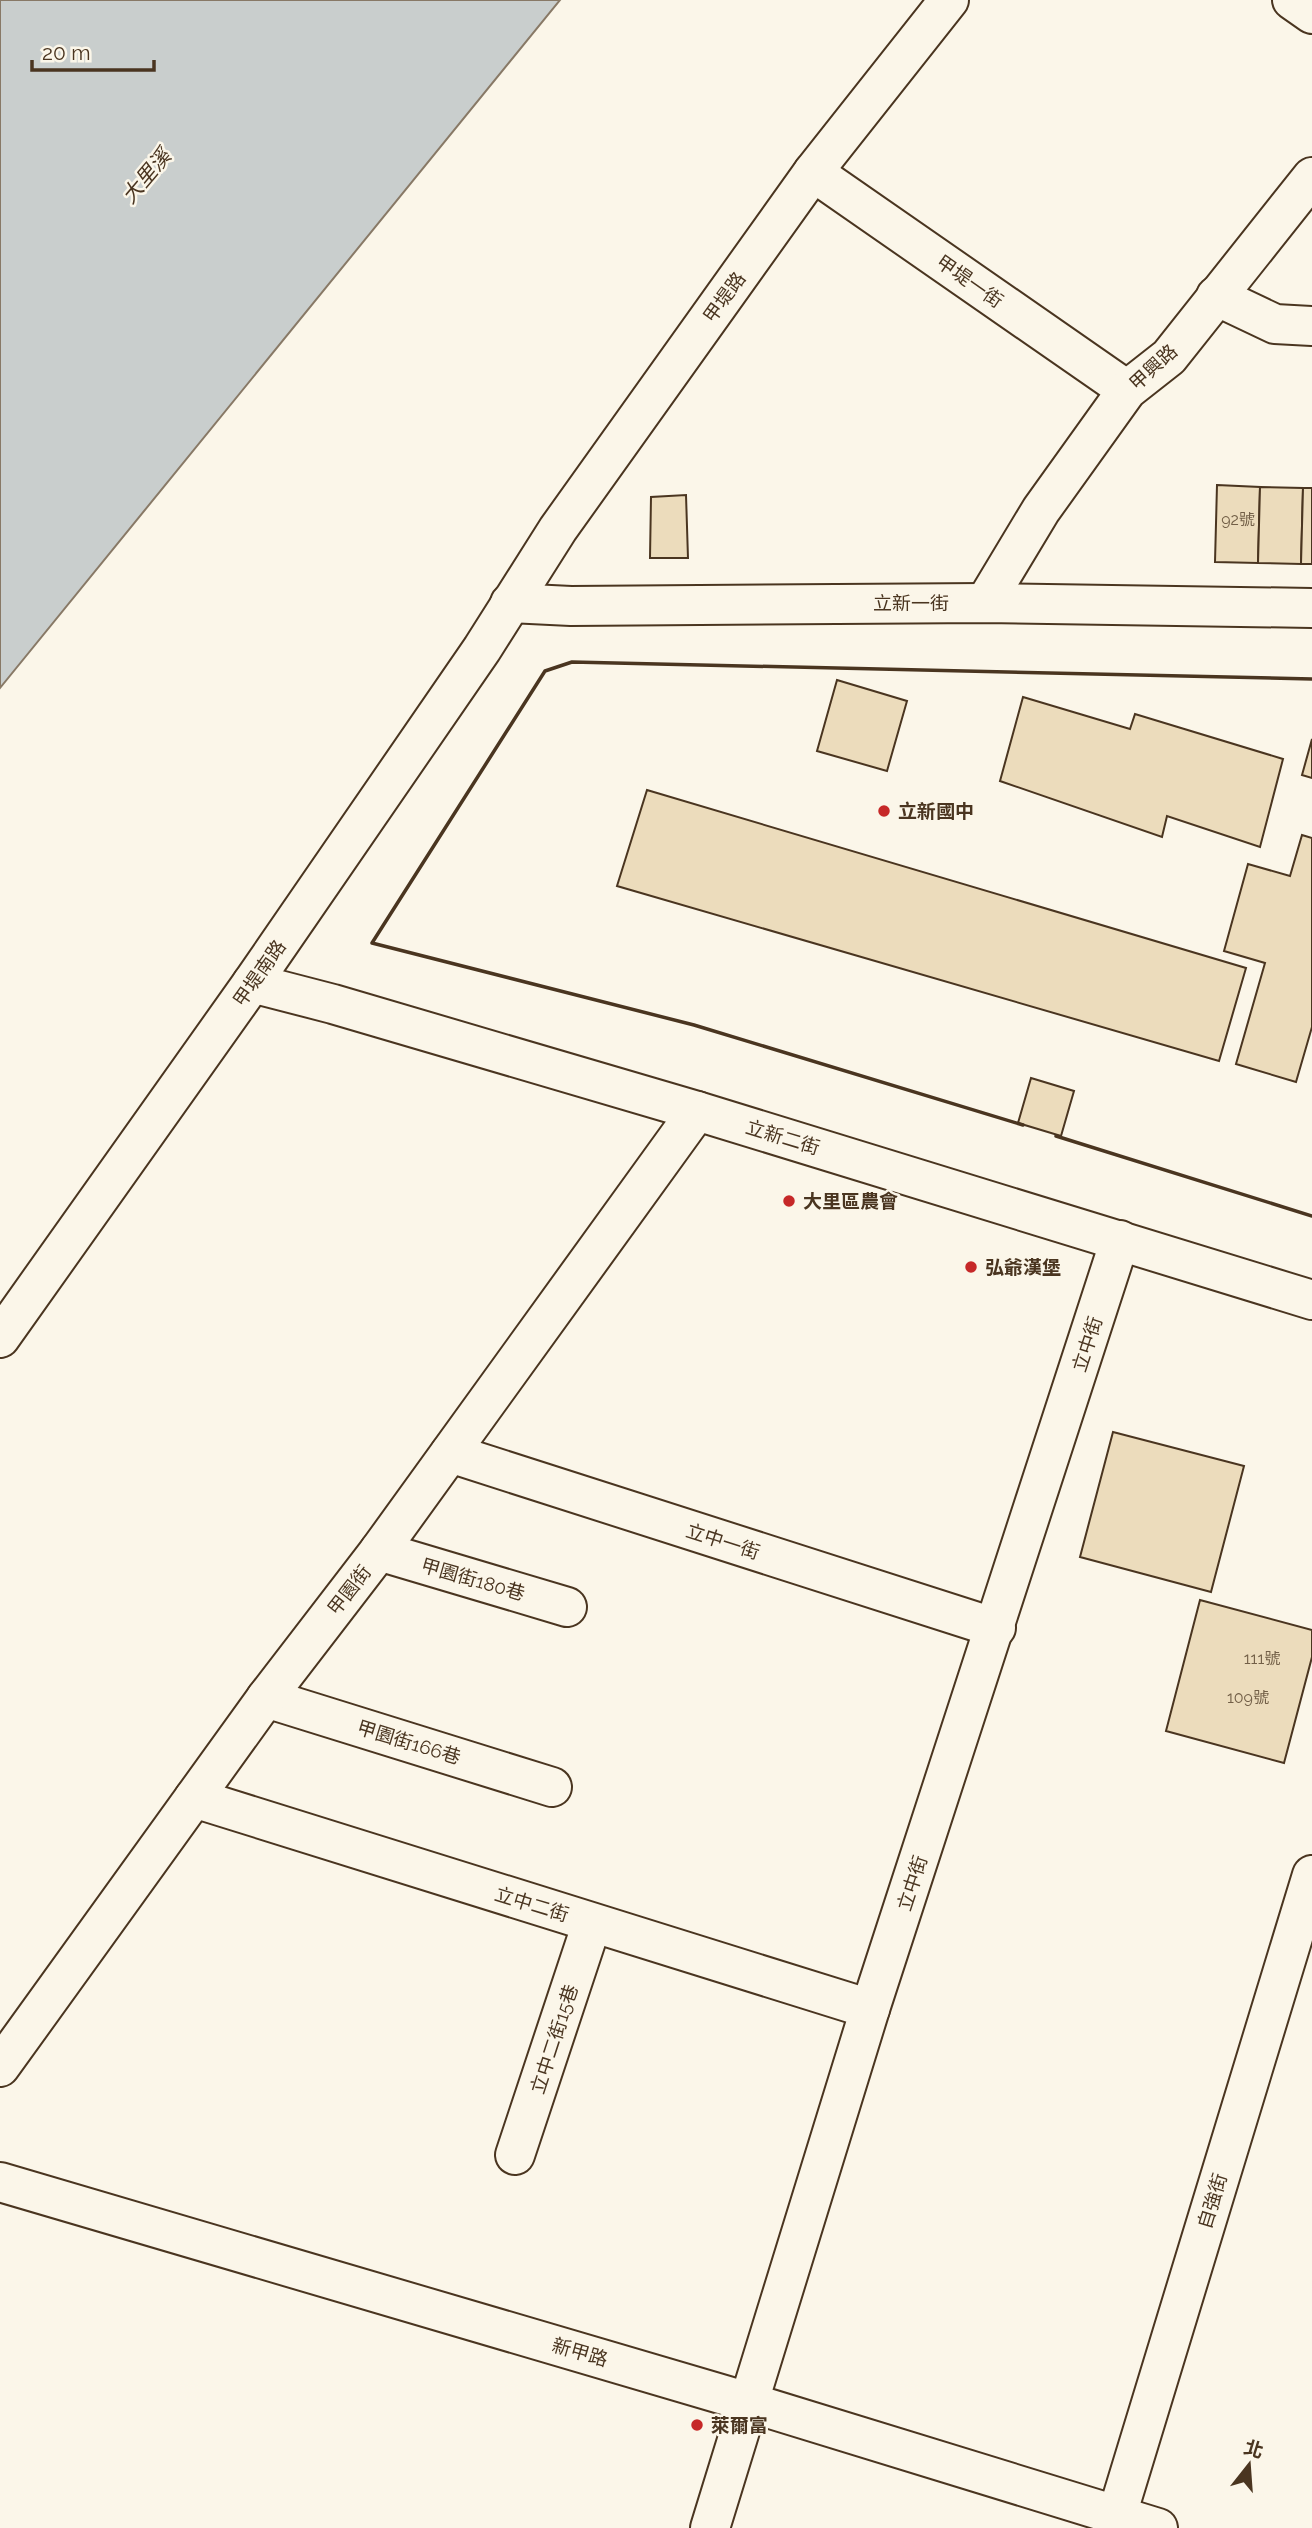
<svg xmlns="http://www.w3.org/2000/svg" width="1312" height="2528" font-family="Raleway,'Noto Sans TC',sans-serif">
  <style>
    .water { fill: #c9cecd; stroke: #887966; stroke-width: 2 }
    .building { fill: #ecdcbc; stroke: #4a3520; stroke-width: 2 }
    .lines { fill: none; stroke-linecap: round; stroke-linejoin: round }
    .minor-casing { stroke: #4a3520; stroke-width: 42 }
    .minor { stroke: #fbf6e9; stroke-width: 38 }
    .wall { stroke: #4a3520; stroke-width: 3.5 }
    .poi-dot { fill: #c62828; stroke: #fbf6e9; stroke-width: 2.5 }
    .labels { text-anchor: middle; dominant-baseline: central; stroke-width: 5; stroke-linejoin: round; paint-order: stroke }
    .number-label { font-size: 16px; fill: #725f47 }
    .street-label { font-size: 19px; fill: #4a3520; stroke: #fbf6e9 }
    .poi-label { font-size: 19px; font-weight: bold; fill: #4a3520; stroke: #fbf6e9; text-anchor: start }
    .water-label { font-size: 21px; font-style: italic; fill: #4a3520; stroke: #fbf6e9 }
  </style>
  <rect width="100%" height="100%" fill="#fbf6e9"/>
  <!-- water -->
  <polygon class="water" points="0,0 560,0 0,688"/>
  <!-- building -->
  <g class="building">
    <polygon points="1217,485 1260,487 1258,563 1215,562"/>
    <polygon points="1260,487 1303,488 1301,564 1258,563"/>
    <polygon points="1303,488 1312,488 1312,564 1301,564"/>
    <polygon points="686,495 688,558 650,558 651,497"/>
    <polygon points="837,680 907,701 887,771 817,751"/>
    <polygon points="1023,697 1130,729 1135,714 1283,759 1260,847 1167,816 1162,837 1000,781"/>
    <polygon points="1312,739 1312,778 1302,775"/>
    <polygon points="647,790 1246,968 1219,1061 617,886"/>
    <polygon points="1302,835 1312,838 1312,1027 1296,1082 1236,1064 1265,963 1224,951 1248,864 1290,876"/>
    <polygon points="1031,1078 1074,1091 1061,1136 1018,1123"/>
    <polygon points="1113,1432 1244,1466 1211,1592 1080,1557"/>
    <polygon points="1200,1600 1312,1630 1312,1657 1284,1763 1166,1731"/>
  </g>
  <g class="lines">
    <defs>
      <g id="minor">
        <polyline points="1292,0 1312,14"/>
        <polyline points="813,172 1127,390"/>
        <polyline points="1216,296 1275,324 1312,326"/>
        <polyline points="510,603 571,606 985,603 1312,608"/>
        <polyline points="985,603 1041,510 1127,390 1169,357 1312,177"/>
        <polyline points="252,983 333,1004 697,1111 1312,1300"/>
        <polyline points="0,1338 252,983 482,649 558,529 813,172 949,0"/>
        <polyline points="450,1453 996,1628"/>
        <polyline points="379,1551 567,1607"/>
        <polyline points="266,1698 552,1787"/>
        <polyline points="194,1798 870,2009"/>
        <polyline points="0,2067 266,1698 379,1551 697,1111"/>
        <polyline points="515,2155 592,1923"/>
        <polyline points="0,2182 748,2402 1158,2528"/>
        <polyline points="710,2528 870,2009 1120,1240"/>
        <polyline points="1113,2528 1312,1875"/>
      </g>
    </defs>
    <!-- minor casing -->
    <use href="#minor" class="minor-casing"/>
    <!-- minor -->
    <use href="#minor" class="minor"/>
    <!-- wall -->
    <g class="wall">
      <polyline points="1023,1125 694,1025 372,943 545,671 572,662 1312,679"/>
      <polyline points="1056,1136 1312,1216"/>
    </g>
  </g>
  <!-- markers -->
  <g class="poi-dot">
    <circle cx="884" cy="811" r="7"/>
    <circle cx="789" cy="1201" r="7"/>
    <circle cx="971" cy="1267" r="7"/>
    <circle cx="697" cy="2425" r="7"/>
  </g>
  <g class="labels">
    <!-- number labels -->
    <g class="number-label">
      <text x="1238" y="519">92號</text>
      <text x="1262" y="1658">111號</text>
      <text x="1248" y="1697">109號</text>
    </g>
    <!-- street labels -->
    <g class="street-label">
      <text transform="translate(970 281) rotate(35)">甲堤一街</text>
      <text transform="translate(724 297) rotate(-54)">甲堤路</text>
      <text transform="translate(1153 367) rotate(-43)">甲興路</text>
      <text x="911" y="603">立新一街</text>
      <text transform="translate(259 973) rotate(-55)">甲堤南路</text>
      <text transform="translate(783 1137) rotate(17)">立新二街</text>
      <text transform="translate(1087 1344) rotate(-72)">立中街</text>
      <text transform="translate(723 1541) rotate(18)">立中一街</text>
      <text transform="translate(473 1579) rotate(16)">甲園街180巷</text>
      <text transform="translate(349 1590) rotate(-52)">甲園街</text>
      <text transform="translate(409 1742) rotate(17)">甲園街166巷</text>
      <text transform="translate(912 1883) rotate(-72)">立中街</text>
      <text transform="translate(532 1904) rotate(17)">立中二街</text>
      <text transform="translate(554 2039) rotate(-72)">立中二街15巷</text>
      <text transform="translate(1212 2201) rotate(-73)">自強街</text>
      <text transform="translate(580 2352) rotate(16)">新甲路</text>
    </g>
    <!-- poi labels -->
    <g class="poi-label">
      <text x="898" y="811">立新國中</text>
      <text x="803" y="1201">大里區農會</text>
      <text x="985" y="1267">弘爺漢堡</text>
      <text x="711" y="2425">萊爾富</text>
    </g>
    <!-- water labels -->
    <g class="water-label">
      <text transform="translate(146 176) rotate(-50)">大里溪</text>
    </g>
  </g>
  <!-- north arrow -->
  <g transform="translate(1249 2465) rotate(17)" stroke="#fbf6e9" stroke-width="5" paint-order="stroke">
  <path d="M0-5L12 26L0 18L-12 26Z" fill="#4a3520"/>
  <text y="-10" font-size="19" font-weight="bold" text-anchor="middle" fill="#4a3520">北</text>
  </g>
  <!-- scale -->
  <path d="M32 60v10h122v-10" fill="none" stroke="#4a3520" stroke-width="3.5"/>
  <text x="42" y="60" font-size="21" fill="#4a3520" stroke="#fbf6e9" stroke-width="5" paint-order="stroke">20 m</text>
</svg>
